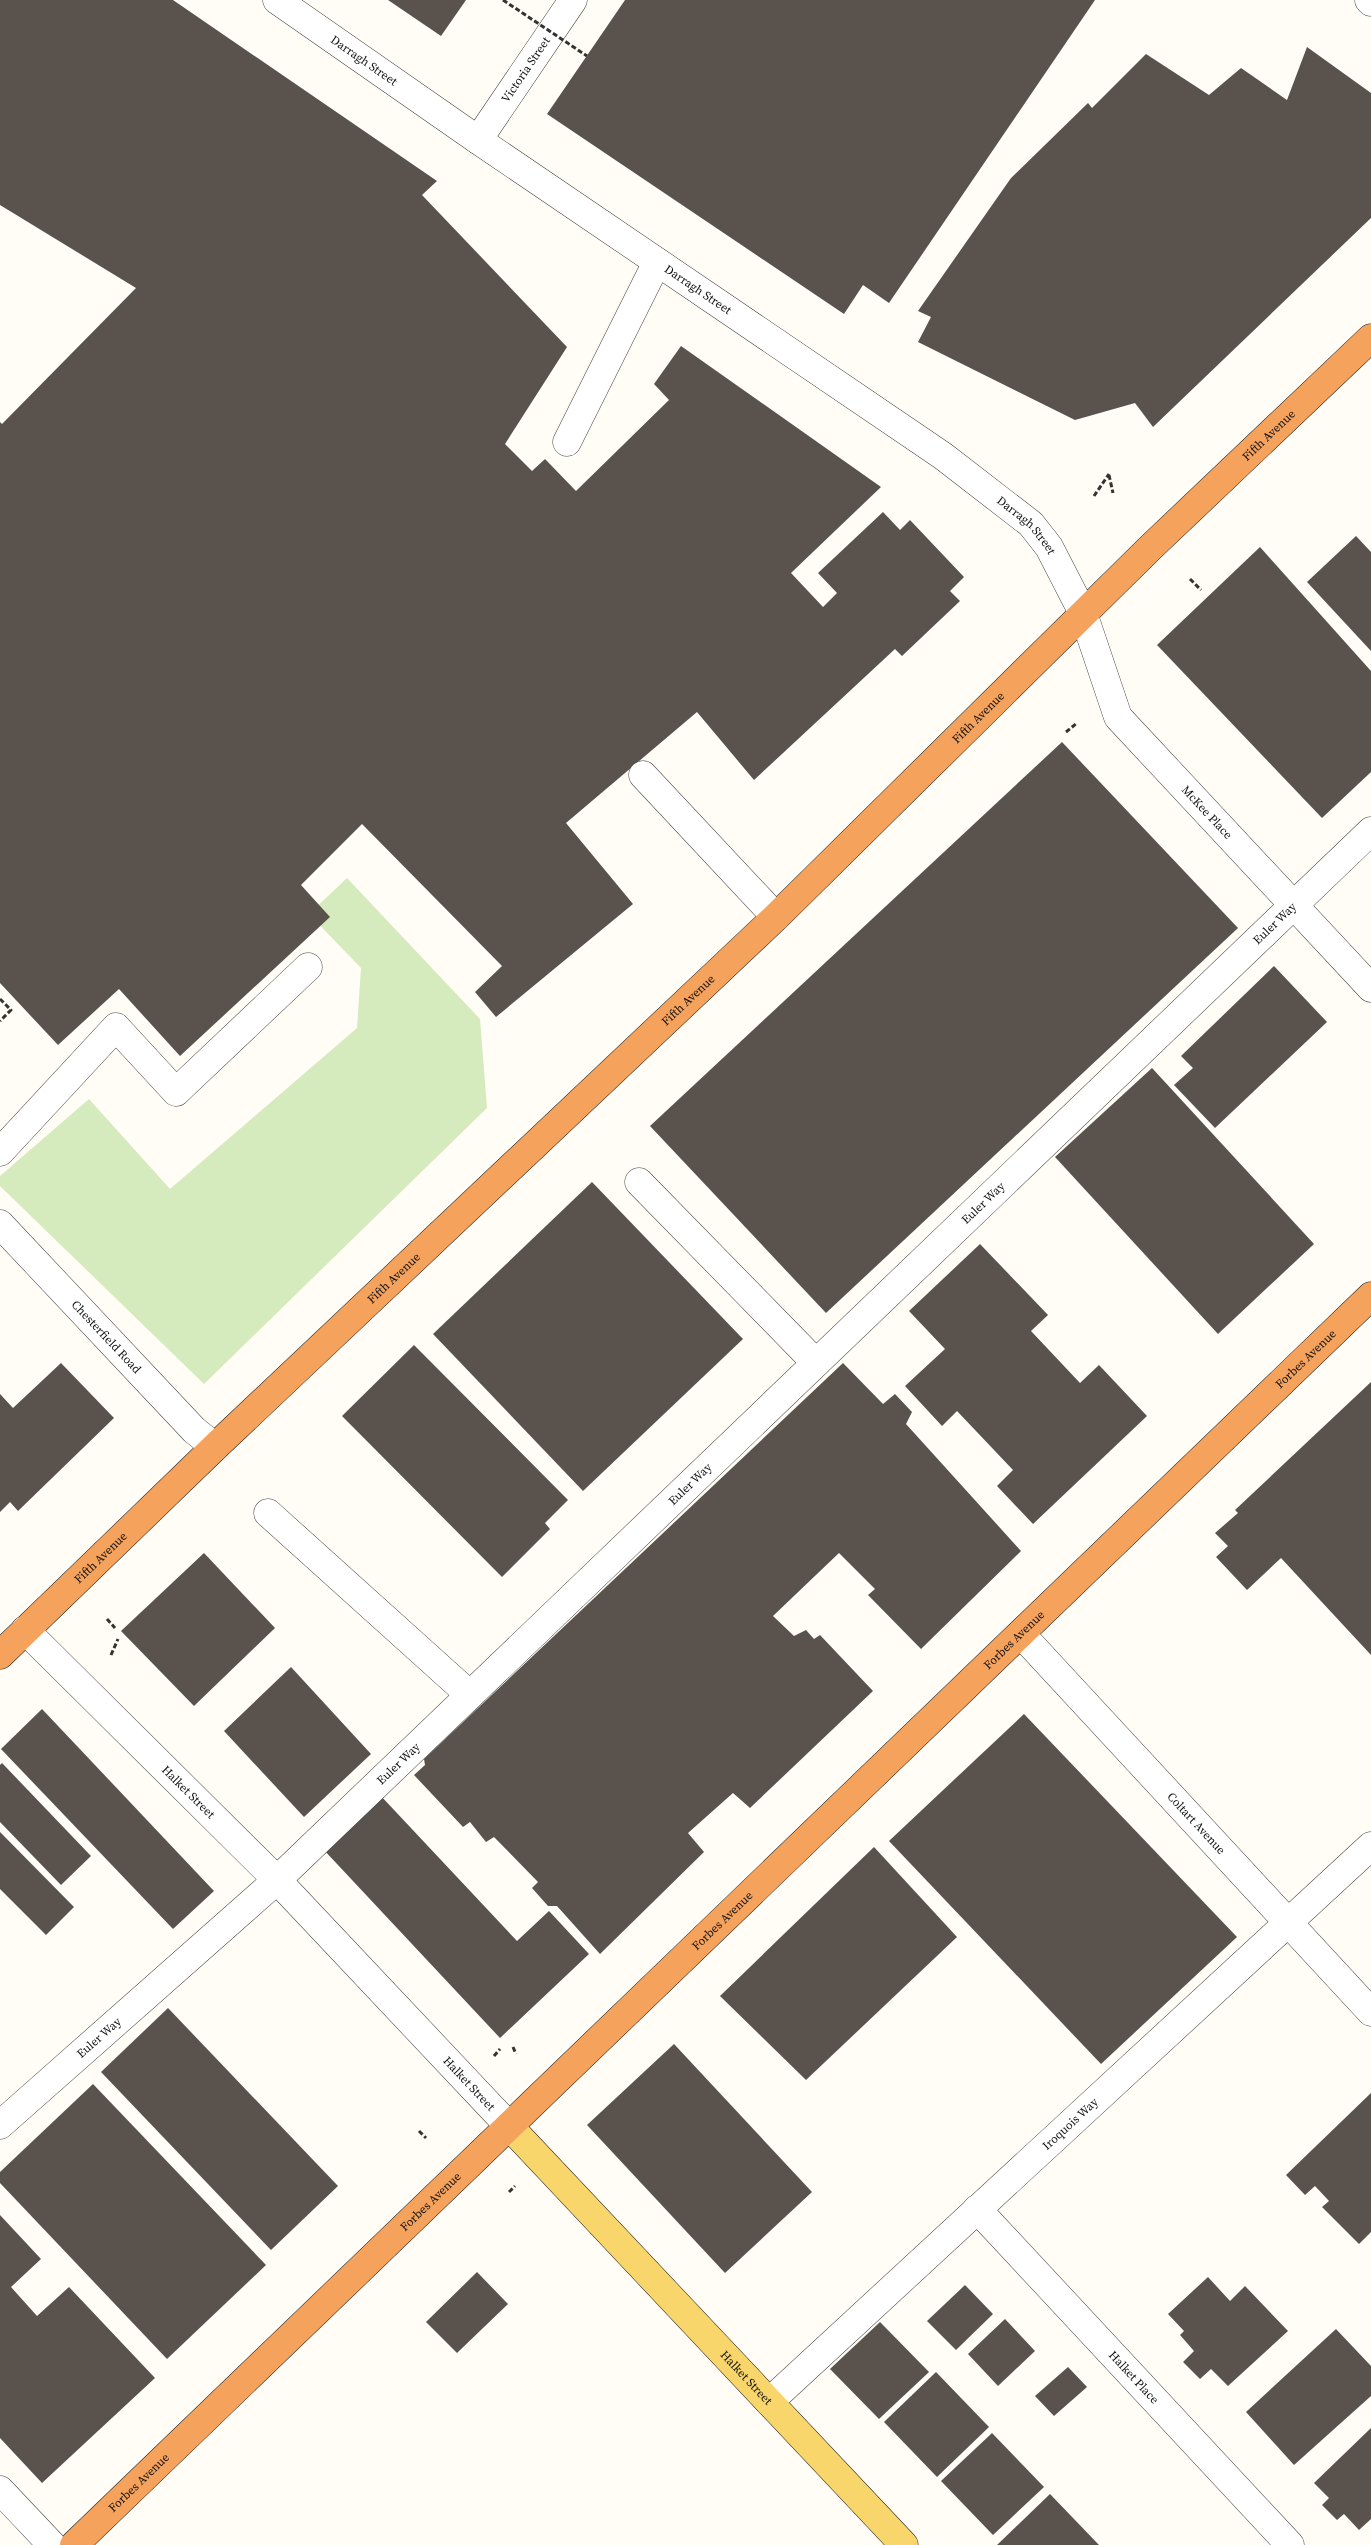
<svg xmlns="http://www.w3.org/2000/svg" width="1371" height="2545" font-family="'Source Serif 4',serif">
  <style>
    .green { fill: #d5ebbd }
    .building { fill: #5a524d }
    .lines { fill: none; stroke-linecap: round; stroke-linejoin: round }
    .minor-casing { stroke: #444; stroke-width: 29 }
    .major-casing { stroke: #222; stroke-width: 29 }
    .highway-casing { stroke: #222; stroke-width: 29 }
    .path { stroke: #333; stroke-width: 3; stroke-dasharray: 5 2.5; stroke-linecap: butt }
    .minor { stroke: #fff; stroke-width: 28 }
    .major { stroke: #f9d66b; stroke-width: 28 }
    .highway { stroke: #f5a25d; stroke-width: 28 }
    .path-bridge { stroke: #333; stroke-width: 3; stroke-dasharray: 5 2.5; stroke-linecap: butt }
    .labels { text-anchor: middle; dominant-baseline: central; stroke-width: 5; stroke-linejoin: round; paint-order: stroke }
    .street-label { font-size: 12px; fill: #111; stroke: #fff }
  </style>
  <rect width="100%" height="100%" fill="#fffdf5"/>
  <!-- green -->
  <polygon class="green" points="347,878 480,1019 487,1108 204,1384 0,1186 0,1176 89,1099 170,1189 357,1028 361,968 309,914"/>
  <!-- building -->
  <g class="building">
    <polygon points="0,0 173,0 437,181 422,195 567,347 505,444 532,471 545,459 576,491 669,400 654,384 681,346 881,487 791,573 823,607 837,593 818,573 883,512 900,530 910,520 964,577 950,591 960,601 902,656 895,649 754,780 697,712 566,823 633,904 496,1017 475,992 502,966 362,824 301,885 330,917 180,1056 119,989 58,1045 0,983 0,422 2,424 136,288 0,205"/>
    <polygon points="388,0 466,0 441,36"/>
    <polygon points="625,0 1095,0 889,303 863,285 844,314 547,114"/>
    <polygon points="1307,47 1371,93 1371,218 1153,427 1135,403 1075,420 918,342 931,317 918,311 1011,178 1088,103 1092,108 1146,54 1209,95 1241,68 1287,100"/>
    <polygon points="1356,536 1371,552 1371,651 1307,582"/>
    <polygon points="1260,547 1371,671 1371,772 1322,818 1157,645"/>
    <polygon points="1062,742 1238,928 826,1313 650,1126"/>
    <polygon points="1274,966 1327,1022 1215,1128 1174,1085 1193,1068 1181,1056"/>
    <polygon points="1152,1068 1314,1244 1218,1334 1055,1157"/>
    <polygon points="592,1182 743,1339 583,1491 433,1334"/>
    <polygon points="980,1244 1048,1315 1031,1331 1080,1383 1099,1365 1147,1416 1033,1524 997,1486 1013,1470 957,1411 942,1426 905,1386 945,1349 909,1311"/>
    <polygon points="414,1345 568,1500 545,1523 550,1529 502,1577 342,1416"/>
    <polygon points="61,1363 114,1418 18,1511 10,1502 0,1512 0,1394 13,1408"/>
    <polygon points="843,1363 883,1404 895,1394 912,1412 906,1424 1021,1551 921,1649 868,1595 875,1589 839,1553 773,1616 794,1636 806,1630 814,1639 820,1635 873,1691 750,1808 733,1793 688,1833 704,1852 600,1954 557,1906 548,1906 532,1888 538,1882 494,1837 486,1842 470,1822 463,1827 414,1775 425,1765 424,1759"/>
    <polygon points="1371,1382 1371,1655 1281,1558 1247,1590 1216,1557 1228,1546 1215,1533 1238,1513 1235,1510"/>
    <polygon points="204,1553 275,1628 194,1706 121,1631"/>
    <polygon points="291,1667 371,1754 304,1817 224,1731"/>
    <polygon points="42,1709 214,1891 173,1929 1,1749"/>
    <polygon points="1024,1714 1237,1937 1101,2064 889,1841"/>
    <polygon points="2,1763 91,1856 61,1885 0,1822 0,1765"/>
    <polygon points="380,1795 517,1941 549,1911 589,1954 500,2038 323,1849"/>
    <polygon points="0,1832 74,1907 46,1935 0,1889"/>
    <polygon points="874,1847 957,1937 806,2080 720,1996"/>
    <polygon points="168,2008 338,2186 271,2250 101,2072"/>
    <polygon points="674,2044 812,2192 725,2273 587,2125"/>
    <polygon points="93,2084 266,2265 167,2359 0,2183 0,2172"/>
    <polygon points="1371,2093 1371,2232 1359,2244 1322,2207 1329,2201 1315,2186 1305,2195 1286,2175"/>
    <polygon points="0,2215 41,2259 11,2287 37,2316 69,2287 155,2378 42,2483 0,2438"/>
    <polygon points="477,2272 508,2304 457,2353 426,2322"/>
    <polygon points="1208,2277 1230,2301 1245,2286 1288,2331 1228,2386 1211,2369 1200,2379 1183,2362 1194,2351 1180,2335 1184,2331 1168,2314"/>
    <polygon points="965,2285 993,2314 956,2350 927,2321"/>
    <polygon points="1005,2319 1035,2351 998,2386 968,2354"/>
    <polygon points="880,2322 929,2372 879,2419 830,2369"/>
    <polygon points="1336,2329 1371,2366 1371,2396 1294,2465 1246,2412"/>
    <polygon points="1068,2367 1087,2387 1054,2416 1035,2396"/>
    <polygon points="936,2372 989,2427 937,2477 884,2422"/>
    <polygon points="1371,2428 1371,2519 1359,2530 1344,2514 1337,2520 1322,2505 1329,2498 1314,2483"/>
    <polygon points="992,2433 1044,2487 993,2535 941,2481"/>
    <polygon points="1050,2494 1099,2545 997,2545"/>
  </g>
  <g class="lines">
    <defs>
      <g id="minor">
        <path id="s1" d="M 277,0 L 478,140 L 943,456 L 1031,524 L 1049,547 L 1083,613 L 1118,717 L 1371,988"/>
        <polyline points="1369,0 1371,2"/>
        <path id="s2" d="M 478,140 L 573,0"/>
        <polyline points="567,442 657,262"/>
        <polyline points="643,775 776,917"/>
        <polyline points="0,1152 116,1027 176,1092 308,967"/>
        <polyline points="639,1182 816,1363"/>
        <path id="s3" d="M 0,1224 L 194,1430 L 215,1447"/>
        <polyline points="268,1513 470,1695"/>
        <path id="s4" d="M 25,1630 L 277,1880 L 509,2126"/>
        <path id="s5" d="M 1021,1634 L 1371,2012"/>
        <path id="s6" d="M 0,2125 L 277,1880 L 1371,831"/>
        <path id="s7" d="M 977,2209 L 1290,2545"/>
        <path id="s8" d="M 769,2402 L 1371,1846"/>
        <polyline points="0,2490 52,2545"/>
      </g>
      <g id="major">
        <path id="s9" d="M 509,2126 L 904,2545"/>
      </g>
      <g id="highway">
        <path id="s10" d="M 0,1655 L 215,1447 L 776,917 L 1150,548 L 1371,338"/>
        <path id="s11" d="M 74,2545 L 1371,1296"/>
      </g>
    </defs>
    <!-- minor casing -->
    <use href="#minor" class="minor-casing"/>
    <!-- major casing -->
    <use href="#major" class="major-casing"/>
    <!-- highway casing -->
    <use href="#highway" class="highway-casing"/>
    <!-- path -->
    <g class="path">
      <polyline points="1109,475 1113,493"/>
      <polyline points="1094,496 1109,474"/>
      <polyline points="1190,579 1201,590"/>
      <polyline points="1066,732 1077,723"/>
      <polyline points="0,999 11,1010 0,1021"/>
      <polyline points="107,1619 115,1628"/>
      <polyline points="111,1655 118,1639"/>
      <polyline points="513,2047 516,2054"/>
      <polyline points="494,2056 500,2049"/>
      <polyline points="419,2131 426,2138"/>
      <polyline points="509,2192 515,2186"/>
    </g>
    <!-- minor -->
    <use href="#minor" class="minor"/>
    <!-- major -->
    <use href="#major" class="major"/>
    <!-- highway -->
    <use href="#highway" class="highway"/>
    <!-- path-bridge -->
    <polyline class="path-bridge" points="503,0 587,56"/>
  </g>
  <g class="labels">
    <!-- street labels -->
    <g class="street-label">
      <text stroke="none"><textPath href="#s1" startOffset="106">Darragh Street</textPath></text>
      <text stroke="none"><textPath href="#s2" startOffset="85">Victoria Street</textPath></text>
      <text stroke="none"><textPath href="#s1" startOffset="511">Darragh Street</textPath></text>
      <text stroke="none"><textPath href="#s10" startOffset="1760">Fifth Avenue</textPath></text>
      <text stroke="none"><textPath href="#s1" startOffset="916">Darragh Street</textPath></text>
      <text stroke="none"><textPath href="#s10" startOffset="1355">Fifth Avenue</textPath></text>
      <text stroke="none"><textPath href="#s1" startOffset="1262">McKee Place</textPath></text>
      <text stroke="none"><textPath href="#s6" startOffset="1752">Euler Way</textPath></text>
      <text stroke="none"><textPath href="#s10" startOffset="950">Fifth Avenue</textPath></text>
      <text stroke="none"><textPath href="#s6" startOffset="1348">Euler Way</textPath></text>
      <text stroke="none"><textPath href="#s10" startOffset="545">Fifth Avenue</textPath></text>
      <text stroke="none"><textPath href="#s3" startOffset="155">Chesterfield Road</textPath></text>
      <text stroke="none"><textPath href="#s11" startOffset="1710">Forbes Avenue</textPath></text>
      <text stroke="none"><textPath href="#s6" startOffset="942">Euler Way</textPath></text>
      <text stroke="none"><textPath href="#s10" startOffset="140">Fifth Avenue</textPath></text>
      <text stroke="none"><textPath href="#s11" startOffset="1305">Forbes Avenue</textPath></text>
      <text stroke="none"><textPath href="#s6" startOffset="538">Euler Way</textPath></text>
      <text stroke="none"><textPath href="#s4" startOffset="230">Halket Street</textPath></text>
      <text stroke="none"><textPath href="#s5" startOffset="258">Coltart Avenue</textPath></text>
      <text stroke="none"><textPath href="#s11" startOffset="900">Forbes Avenue</textPath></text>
      <text stroke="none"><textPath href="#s6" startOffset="132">Euler Way</textPath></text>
      <text stroke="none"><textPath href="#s4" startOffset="635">Halket Street</textPath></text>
      <text stroke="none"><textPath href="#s8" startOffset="410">Iroquois Way</textPath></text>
      <text stroke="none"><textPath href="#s11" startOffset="495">Forbes Avenue</textPath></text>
      <text stroke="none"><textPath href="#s7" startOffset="230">Halket Place</textPath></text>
      <text stroke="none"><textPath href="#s9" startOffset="346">Halket Street</textPath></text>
      <text stroke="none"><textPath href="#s11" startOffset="90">Forbes Avenue</textPath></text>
    </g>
  </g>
</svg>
